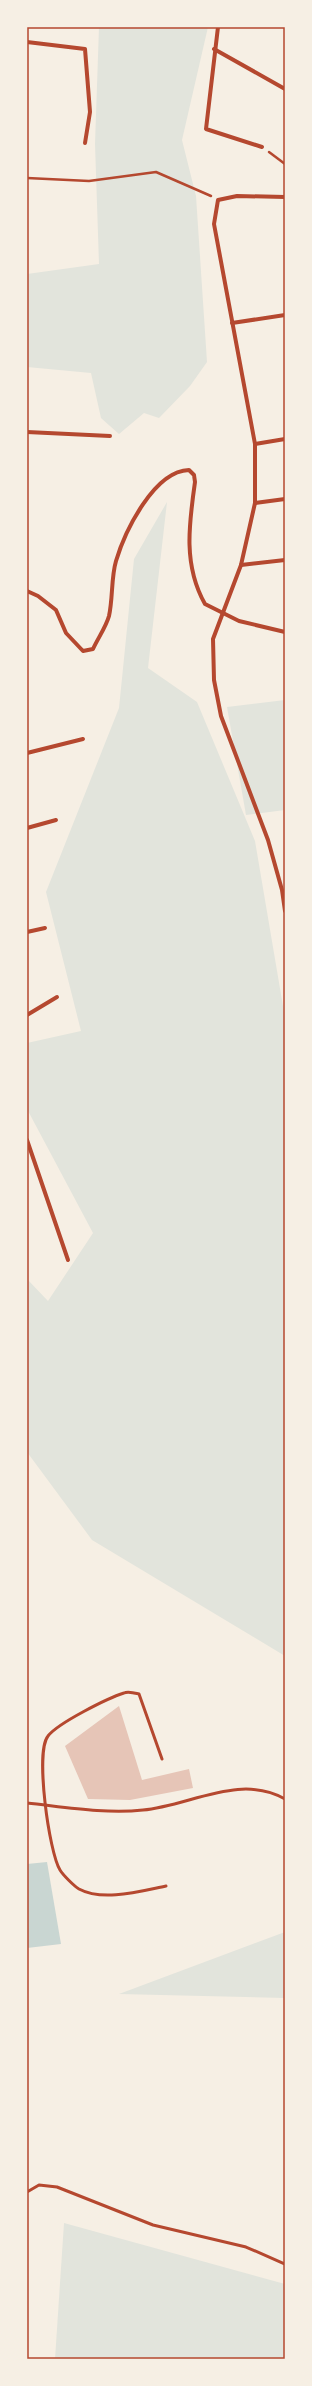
<svg xmlns="http://www.w3.org/2000/svg" width="312" height="2386" font-family="Spectral,serif">
  <style>
    .green { fill: #e2e4dc }
    .water { fill: #c9d6d2 }
    .building { fill: #e6c5b7 }
    .lines { fill: none; stroke-linecap: round; stroke-linejoin: round }
    .path { stroke: #b5482f; stroke-width: 2.5 }
    .service { stroke: #b5482f; stroke-width: 3 }
    .minor { stroke: #b5482f; stroke-width: 4 }
    .neatline { fill: none; stroke: #b5482f; stroke-width: 1.5 }
  </style>
  <rect width="100%" height="100%" fill="#f6efe4"/>
  <!-- green -->
  <g class="green">
    <polygon points="99,27 208,27 182,140 196,196 207,362 190,386 159,418 144,413 119,434 101,418 91,373 27,367 27,274 99,264 95,144"/>
    <polygon points="167,502 148,668 197,702 255,841 285,1018 285,1656 92,1540 27,1452 27,1279 48,1301 93,1233 27,1109 27,1043 81,1031 46,892 119,708 134,559"/>
    <polygon points="285,700 285,810 246,815 227,707"/>
    <polygon points="285,1932 285,1998 119,1994"/>
    <polygon points="64,2223 285,2284 285,2359 55,2359"/>
  </g>
  <!-- water -->
  <polygon class="water" points="47,1862 61,1944 27,1948 27,1864"/>
  <!-- building -->
  <polygon class="building" points="119,1706 142,1780 189,1769 193,1788 130,1800 88,1799 65,1746"/>
  <g class="lines">
    <!-- path -->
    <g class="path">
      <polyline points="269,152 285,164"/>
      <polyline points="27,178 89,181 156,172 211,196"/>
    </g>
    <!-- service -->
    <g class="service">
      <path d="M 162,1759 L 139,1694 C 135,1693 128,1691 124,1693 C 108,1698 58,1723 48,1736 C 35,1752 49,1852 60,1870 C 63,1875 74,1886 79,1889 C 103,1902 141,1891 166,1886"/>
      <path d="M 27,1803 C 65,1807 105,1814 143,1810 C 189,1806 240,1773 285,1799"/>
      <polyline points="27,2192 39,2185 57,2187 153,2225 246,2247 285,2264"/>
    </g>
    <!-- minor -->
    <g class="minor">
      <polyline points="218,27 206,129 262,147"/>
      <polyline points="27,42 85,49 90,112 85,143"/>
      <polyline points="214,49 285,89"/>
      <polyline points="285,197 237,196 218,200 214,224 255,444 255,503 241,565 213,639 214,680 221,716 268,840 282,890 285,911"/>
      <polyline points="232,323 285,315"/>
      <polyline points="27,432 110,436"/>
      <polyline points="255,444 285,439"/>
      <polyline points="255,503 285,499"/>
      <polyline points="241,565 285,560"/>
      <path d="M 27,591 L 38,596 L 56,610 L 66,633 L 83,651 L 93,649 C 98,638 106,627 109,616 C 113,598 111,578 116,561 C 125,531 154,471 189,470 L 194,475 L 195,482 C 189,524 183,565 205,604 L 239,621 L 285,632"/>
      <polyline points="27,753 83,739"/>
      <polyline points="27,828 56,820"/>
      <polyline points="27,932 45,928"/>
      <polyline points="27,1015 57,997"/>
      <polyline points="27,1140 68,1260"/>
    </g>
  </g>
  <!-- border -->
  <rect width="312" height="2386" fill="none" stroke="#f6efe4" stroke-width="56"/>
  <rect x="28" y="28" width="256" height="2330" class="neatline"/>
</svg>
